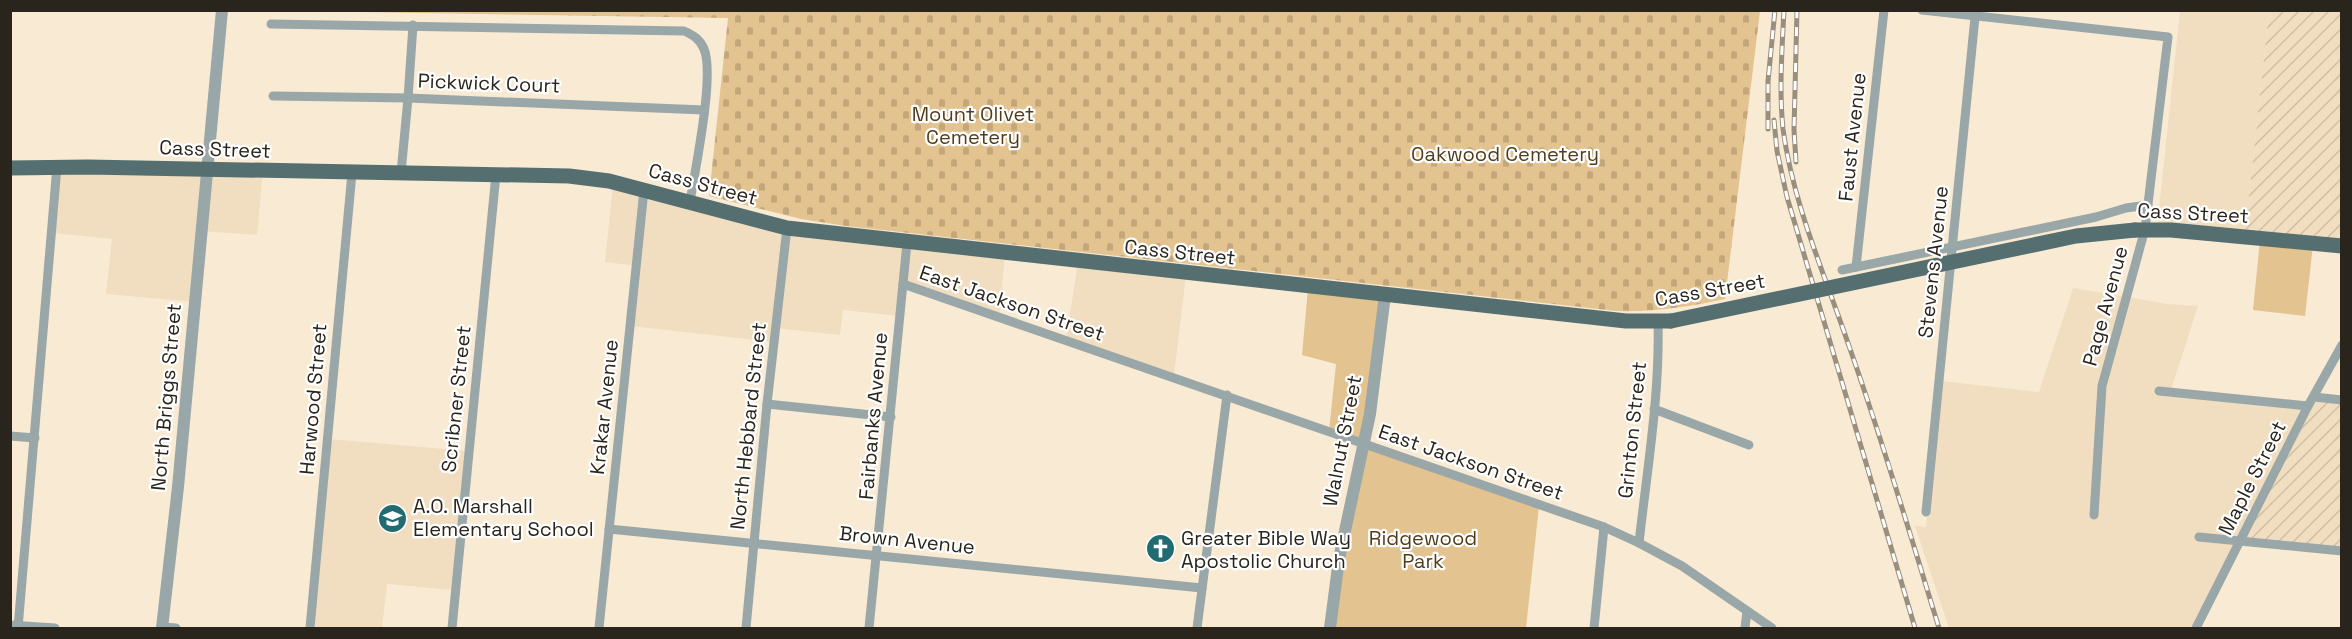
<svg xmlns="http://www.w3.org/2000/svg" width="2352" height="639" font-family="'Space Grotesk',sans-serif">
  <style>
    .built { fill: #f1dec0 }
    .industrial { fill: url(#industrial-furrows) }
    .cemetery { fill: url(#cemetery-stones) }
    .green { fill: #e3c38f }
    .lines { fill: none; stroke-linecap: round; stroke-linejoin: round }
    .minor { stroke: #99a7a8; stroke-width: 9 }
    .tertiary { stroke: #99a7a8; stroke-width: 12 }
    .primary { stroke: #556e6f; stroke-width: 15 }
    .rail-casing { stroke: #9a8f7f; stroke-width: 5 }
    .rail { stroke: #fff; stroke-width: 3; stroke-dasharray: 9; stroke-linecap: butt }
    .primary-bridge { stroke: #556e6f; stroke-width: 15 }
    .labels { text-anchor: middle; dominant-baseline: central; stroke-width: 4.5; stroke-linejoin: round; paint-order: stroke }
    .street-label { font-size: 20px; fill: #2a251c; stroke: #fff }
    .park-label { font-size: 20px; fill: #513d1c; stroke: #fff }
    .poi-label { font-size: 20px; fill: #2a251c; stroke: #fff; text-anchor: start }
  </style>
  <defs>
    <pattern id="industrial-furrows" width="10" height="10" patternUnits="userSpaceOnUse" patternTransform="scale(1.5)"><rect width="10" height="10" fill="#f1dec0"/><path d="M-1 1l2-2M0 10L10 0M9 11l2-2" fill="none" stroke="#cfbea4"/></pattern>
    <pattern id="cemetery-stones" width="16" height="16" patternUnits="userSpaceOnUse" patternTransform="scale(1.5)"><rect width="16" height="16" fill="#e3c38f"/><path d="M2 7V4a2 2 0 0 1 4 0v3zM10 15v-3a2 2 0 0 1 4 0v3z" fill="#c3a77b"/></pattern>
  </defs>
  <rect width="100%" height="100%" fill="#f9ead3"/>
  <!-- built -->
  <g class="built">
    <polygon points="2180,11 2269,11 2245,234 2157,228"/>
    <polygon points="58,168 263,172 257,235 201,231 195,302 106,294 112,239 53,233"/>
    <polygon points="613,184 691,204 908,243 1005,254 999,317 903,283 899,316 843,310 840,335 775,328 773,342 631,326 637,266 605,262"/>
    <polygon points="1078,262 1186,275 1174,376 1066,340"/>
    <polygon points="2073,288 2168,304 2198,306 2171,390 2307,404 2195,628 1949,628 1915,526 1926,527 1942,381 2039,392"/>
    <polygon points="330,439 467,451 453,590 387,584 382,628 312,628"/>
  </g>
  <!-- industrial -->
  <g class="industrial">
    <polygon points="2269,11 2341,11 2341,245 2245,234"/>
    <polygon points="2314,398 2341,401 2341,549 2241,540"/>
  </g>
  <!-- cemetery -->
  <path class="cemetery" d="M 240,10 L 1760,10 L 1760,11 L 1725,299 C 1689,307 1654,312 1616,311 L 846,226 L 801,219 L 709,196 L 728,18 Z"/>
  <!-- green -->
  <g class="green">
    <polygon points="2260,240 2313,245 2305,316 2253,310"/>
    <polygon points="1308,288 1384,296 1362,443 1329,431 1336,364 1302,355"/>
    <polygon points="1363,445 1539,506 1526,628 1332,628"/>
  </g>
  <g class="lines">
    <!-- minor -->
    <g class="minor">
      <polyline points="1922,10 2168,37 2145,229 2102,386 2094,515"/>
      <path d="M 271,24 L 684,31 C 693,35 700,39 704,49 C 715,75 695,170 690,202"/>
      <polyline points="273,96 408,98 704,110"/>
      <polyline points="401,173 408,98 413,25"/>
      <polyline points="1856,267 1884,10"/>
      <polyline points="1842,270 2096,217 2126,208 2148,205"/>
      <polyline points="903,284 1604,527 1639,543 1682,566 1772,628"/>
      <polyline points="2159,391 2308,406"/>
      <polyline points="2314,397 2342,400"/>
      <polyline points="767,404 891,417"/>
      <polyline points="1654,409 1749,445"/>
      <polyline points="10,436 35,438"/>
      <polyline points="1926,512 1975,17"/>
      <polyline points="609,529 1202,588"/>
      <polyline points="2199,537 2342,551"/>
      <path d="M 1639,543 C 1647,470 1660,395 1658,322"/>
      <polyline points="10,625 55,628"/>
      <polyline points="163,627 176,628"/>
      <polyline points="18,628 57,166"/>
      <polyline points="310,628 352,173"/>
      <polyline points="452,628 496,174"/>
      <polyline points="599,628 644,190"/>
      <polyline points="746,628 767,404 787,228"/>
      <polyline points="869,628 907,243"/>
      <polyline points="1197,628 1227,395"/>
      <polyline points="1594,628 1604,527"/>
      <polyline points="1745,628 1747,611"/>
      <polyline points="2196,628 2308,406 2342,345"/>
    </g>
    <!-- tertiary -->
    <g class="tertiary">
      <polyline points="162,628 178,487 222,10"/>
      <polyline points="1330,628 1339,559 1370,414 1385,295"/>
    </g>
    <!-- primary -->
    <g class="primary">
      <polyline points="10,168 88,167 569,176 609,181 787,228 1626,321 1671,321"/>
      <polyline points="2135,230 2171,230 2342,246"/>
    </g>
    <defs>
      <g id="rail">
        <path d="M 1784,10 C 1782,49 1779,90 1783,129 C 1793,204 1825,275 1849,346 C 1882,439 1910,534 1939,628"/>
        <polyline points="1774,120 1777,151 1787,197 1915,628"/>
        <polyline points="1768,129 1768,81 1775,10"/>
        <polyline points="1796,162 1794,130 1797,10"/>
      </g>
    </defs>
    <!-- rail casing -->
    <use href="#rail" class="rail-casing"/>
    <!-- rail -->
    <use href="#rail" class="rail"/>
    <!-- primary-bridge -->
    <polyline class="primary-bridge" points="1671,321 2076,236 2135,230"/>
  </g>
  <!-- icons -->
  <defs>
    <symbol id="school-disc" viewBox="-11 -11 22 22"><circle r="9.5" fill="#206c70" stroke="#fff"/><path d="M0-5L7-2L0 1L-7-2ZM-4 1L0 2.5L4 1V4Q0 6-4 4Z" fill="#fff"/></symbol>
    <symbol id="church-disc" viewBox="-11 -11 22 22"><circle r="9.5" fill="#206c70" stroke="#fff"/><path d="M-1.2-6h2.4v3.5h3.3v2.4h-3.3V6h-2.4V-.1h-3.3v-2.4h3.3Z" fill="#fff"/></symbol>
  </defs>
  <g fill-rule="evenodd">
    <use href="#school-disc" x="376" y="502" width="33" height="33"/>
    <use href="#church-disc" x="1144" y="532" width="33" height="33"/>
  </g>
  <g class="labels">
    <!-- street labels -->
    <g class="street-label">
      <text transform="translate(489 83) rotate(2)">Pickwick Court</text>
      <text transform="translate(1852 137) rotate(-84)">Faust Avenue</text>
      <text transform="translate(215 149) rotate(2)">Cass Street</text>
      <text transform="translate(703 184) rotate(15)">Cass Street</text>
      <text transform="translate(2193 213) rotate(3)">Cass Street</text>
      <text transform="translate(1180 252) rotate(6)">Cass Street</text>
      <text transform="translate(1933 262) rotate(-84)">Stevens Avenue</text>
      <text transform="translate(1710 290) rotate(-10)">Cass Street</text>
      <text transform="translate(1012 303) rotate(19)">East Jackson Street</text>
      <text transform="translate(2105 306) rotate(-75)">Page Avenue</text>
      <text transform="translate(166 397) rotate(-85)">North Briggs Street</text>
      <text transform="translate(313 399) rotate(-85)">Harwood Street</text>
      <text transform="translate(456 399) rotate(-84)">Scribner Street</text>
      <text transform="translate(604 407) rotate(-84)">Krakar Avenue</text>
      <text transform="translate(873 416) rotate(-85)">Fairbanks Avenue</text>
      <text transform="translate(748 426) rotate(-84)">North Hebbard Street</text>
      <text transform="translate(1632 430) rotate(-84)">Grinton Street</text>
      <text transform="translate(1342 441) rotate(-79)">Walnut Street</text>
      <text transform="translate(1471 462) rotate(19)">East Jackson Street</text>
      <text transform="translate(2252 478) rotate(-63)">Maple Street</text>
      <text transform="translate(907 540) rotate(6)">Brown Avenue</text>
    </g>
    <!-- park labels -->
    <g class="park-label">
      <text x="973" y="114">Mount Olivet<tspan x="973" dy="23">Cemetery</tspan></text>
      <text x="1505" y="154">Oakwood Cemetery</text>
      <text x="1423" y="538">Ridgewood<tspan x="1423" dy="23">Park</tspan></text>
    </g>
    <!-- poi labels -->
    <g class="poi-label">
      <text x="413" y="506">A.O. Marshall<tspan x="413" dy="23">Elementary School</tspan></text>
      <text x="1181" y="538">Greater Bible Way<tspan x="1181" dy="23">Apostolic Church</tspan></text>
    </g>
  </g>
  <!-- border -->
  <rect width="2352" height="639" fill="none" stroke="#2a251c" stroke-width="24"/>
</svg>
